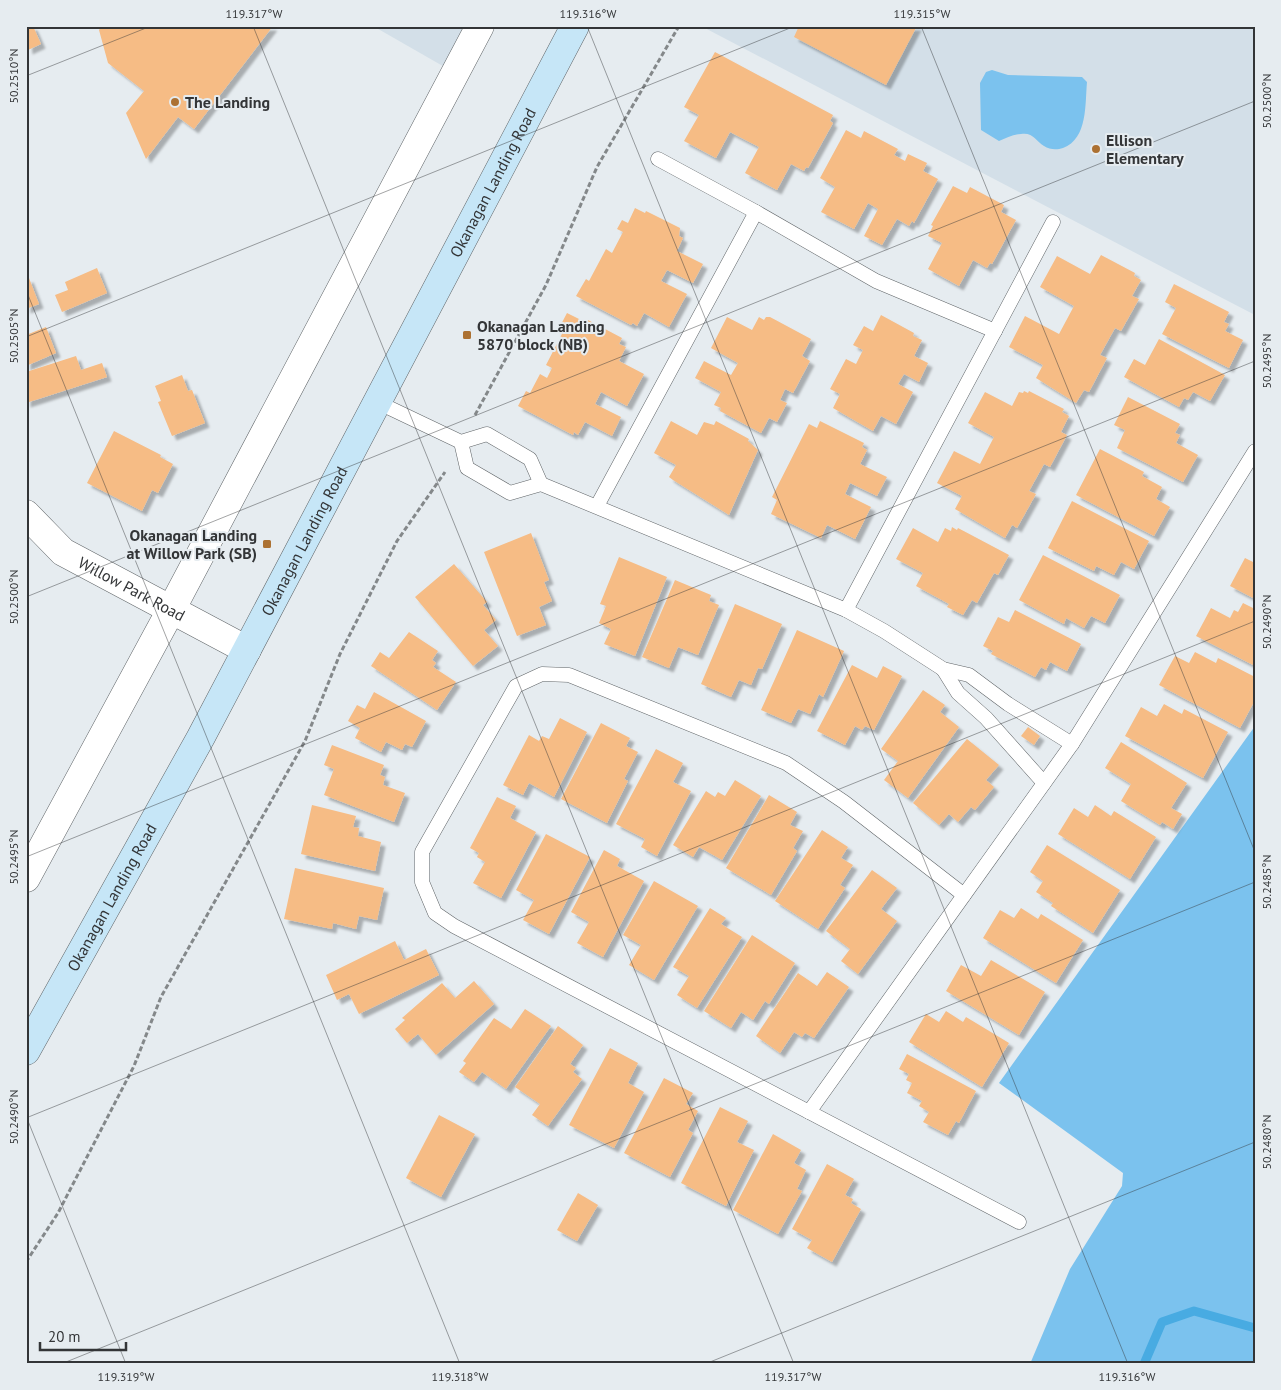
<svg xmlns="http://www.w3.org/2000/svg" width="1281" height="1390" font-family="'PT Sans',sans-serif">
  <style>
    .built { fill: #d3dfe8 }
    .green { fill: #7bc2ee }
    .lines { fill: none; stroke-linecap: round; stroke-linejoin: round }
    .stream { stroke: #48abe2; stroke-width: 9 }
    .building { fill: #f6bc85; filter: url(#shadow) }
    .service-casing { stroke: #606568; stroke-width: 15 }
    .minor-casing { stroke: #606568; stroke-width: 29 }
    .secondary-casing { stroke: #606568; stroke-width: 29 }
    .path { stroke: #84888a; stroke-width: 3; stroke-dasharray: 5 2.5; stroke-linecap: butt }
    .service { stroke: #fff; stroke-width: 14 }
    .minor { stroke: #fff; stroke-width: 28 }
    .secondary { stroke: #c6e6f7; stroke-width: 28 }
    .ticks { fill: none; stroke: #333537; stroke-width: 1; stroke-opacity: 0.45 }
    .poi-dot { fill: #ac7132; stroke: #e6ecf0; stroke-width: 2 }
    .labels { text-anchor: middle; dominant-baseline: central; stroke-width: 4; stroke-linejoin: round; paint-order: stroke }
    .poi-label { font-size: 16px; font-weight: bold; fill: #333537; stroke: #e6ecf0; text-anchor: start }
    .street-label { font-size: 16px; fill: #333537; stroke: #e6ecf0 }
    .neatline { fill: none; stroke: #333537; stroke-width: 2 }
    .ticks-label { font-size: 12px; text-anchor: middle; fill: #333537 }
  </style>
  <defs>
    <filter id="shadow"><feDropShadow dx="4.5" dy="4.5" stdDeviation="1" flood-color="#0004"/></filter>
  </defs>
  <rect width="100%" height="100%" fill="#e6ecf0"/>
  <!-- built -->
  <g class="built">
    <polygon points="373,26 479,26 455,73"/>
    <polygon points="701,26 1255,26 1255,315 1172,272"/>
  </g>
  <!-- green -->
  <g class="green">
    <path d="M 992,70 L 1008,75 L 1082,77 L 1087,82 C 1085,103 1088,139 1063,148 C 1057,150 1050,150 1044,146 C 1036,141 1033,132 1021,134 C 1014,134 1006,138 999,141 L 981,130 L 980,83 L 986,72 Z"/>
    <polygon points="1255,726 1255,1364 1030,1364 1070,1269 1122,1186 1123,1173 999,1083"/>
  </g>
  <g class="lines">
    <!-- stream -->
    <polyline class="stream" points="1144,1364 1162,1322 1194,1311 1255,1328"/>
  </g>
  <!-- building -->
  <g class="building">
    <polygon points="26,26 33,26 41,44 28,50"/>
    <polygon points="102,26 273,26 194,129 178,117 146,159 126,113 144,91 108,63 99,30"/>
    <polygon points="799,26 917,26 886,85 794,37"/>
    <polygon points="715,52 833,115 830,121 833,123 808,168 806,167 804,171 791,164 777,190 745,173 759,147 730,132 716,158 684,141 699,115 684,107"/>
    <polygon points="846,130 861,138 864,131 898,149 894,155 905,161 908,154 927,163 923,171 938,179 914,223 912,221 909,226 897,219 882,245 864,236 878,209 868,203 854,229 821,212 835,187 820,178"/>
    <polygon points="953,186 967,193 970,187 1004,205 1001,212 1016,220 992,264 990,263 987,268 973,260 959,286 928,269 942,243 928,236 933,226 931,225"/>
    <polygon points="635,208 645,213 646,211 680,228 679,236 683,238 677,251 703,264 693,283 667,270 661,281 687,294 669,327 644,313 637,326 633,323 631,325 576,296 586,279 589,281 606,249 612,253 623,232 617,229 622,220 628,223"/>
    <polygon points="1101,255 1135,273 1134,276 1141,280 1132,296 1139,299 1121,331 1115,328 1100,355 1107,358 1089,392 1084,390 1076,403 1036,378 1043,365 1009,347 1025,316 1059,334 1074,306 1040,287 1057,256 1090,274"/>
    <polygon points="97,268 107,293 62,312 55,295 68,290 65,282"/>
    <polygon points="29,278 39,304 26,309 26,279"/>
    <polygon points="1174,284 1229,312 1224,322 1229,324 1225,331 1243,340 1229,368 1162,334 1176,308 1165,302"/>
    <polygon points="567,313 587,323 588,320 622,338 619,344 626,347 619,361 644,374 627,406 601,392 595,404 621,417 612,436 585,422 578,435 574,432 573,435 518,406 526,391 530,393 540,374 547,378 552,368 546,365 562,334 557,332"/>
    <polygon points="881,315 914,333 913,336 922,340 914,356 928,363 919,382 904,374 898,384 913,392 896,424 881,416 873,431 833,408 840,394 830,389 846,359 856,364 863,350 853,345 864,326 873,331"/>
    <polygon points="727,317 752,330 759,317 764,320 766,317 770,317 811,339 802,356 810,361 793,393 785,389 780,400 787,403 777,422 769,418 761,433 720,411 721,408 714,405 721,392 695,378 704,361 731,375 738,363 711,348"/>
    <polygon points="46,327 56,353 26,366 26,335"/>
    <polygon points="1159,339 1225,375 1210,401 1193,392 1188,400 1184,398 1179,407 1124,377 1134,359 1145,365"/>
    <polygon points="76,356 81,370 102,363 107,377 26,403 26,372"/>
    <polygon points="182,375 188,391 192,390 205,423 172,436 158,402 161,401 155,386"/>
    <polygon points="1024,391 1028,393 1029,391 1064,409 1062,412 1069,416 1061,432 1067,435 1050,467 1044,464 1029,491 1036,494 1017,528 1012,525 1005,538 955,509 962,496 937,483 954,451 980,464 994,437 968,423 985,392 1012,406 1019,392 1023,393"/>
    <polygon points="1128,397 1180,424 1175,433 1180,435 1176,443 1198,455 1183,482 1117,448 1125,430 1114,425"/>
    <polygon points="671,421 697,435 704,422 714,425 716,421 749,439 748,441 758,450 729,515 673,480 669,477 676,465 654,453"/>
    <polygon points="820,421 864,443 862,447 867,450 860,464 887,477 877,496 850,483 845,494 871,507 855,539 827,525 821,538 771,514 777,500 772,497 809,424 817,428"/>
    <polygon points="114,431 161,455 160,457 173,464 158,493 152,490 142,511 87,483"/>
    <polygon points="1100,449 1144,472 1142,476 1162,487 1156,499 1170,507 1154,536 1076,495"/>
    <polygon points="1072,501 1149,541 1134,569 1121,562 1114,575 1096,566 1094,571 1048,548"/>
    <polygon points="952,527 957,530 958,528 1009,555 998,575 994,573 977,603 972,600 963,615 947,607 949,604 916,586 923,573 896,559 913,528 938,542 945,528 951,531"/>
    <polygon points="531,533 549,580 544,582 552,601 539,607 546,625 517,636 484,552"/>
    <polygon points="1043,555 1120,595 1105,623 1091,616 1084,628 1066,618 1064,624 1019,600"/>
    <polygon points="619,557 667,577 635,656 604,644 611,629 599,623 606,606 600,604"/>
    <polygon points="1245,558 1255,563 1255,599 1230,586"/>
    <polygon points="454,564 487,602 483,605 496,620 484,630 498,646 473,666 415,597"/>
    <polygon points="675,580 711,595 709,601 719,605 698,655 678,647 669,668 642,657"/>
    <polygon points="1243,603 1255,609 1255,666 1196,636 1211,608 1230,618 1234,610 1238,612"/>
    <polygon points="735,604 782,624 762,669 758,668 751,685 739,680 731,697 701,684"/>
    <polygon points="1015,610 1081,644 1067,671 1050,662 1046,670 1041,667 1035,677 991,654 993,651 983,646 998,617 1009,622"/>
    <polygon points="797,630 844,651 823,697 819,694 810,714 798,709 791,723 761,710"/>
    <polygon points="409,632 438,651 432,660 436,663 433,667 456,682 437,710 371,666 380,652 389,658"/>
    <polygon points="1195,652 1216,663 1218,658 1255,677 1255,700 1240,728 1159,685 1175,656 1189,663"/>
    <polygon points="852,665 877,678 883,666 902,676 874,730 865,726 862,730 855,726 845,745 817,731"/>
    <polygon points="923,690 945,705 940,712 959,727 908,798 884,780 898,761 881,749"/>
    <polygon points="374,692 426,721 412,747 405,744 402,750 386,742 381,752 355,738 360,728 348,721 357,705 365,709"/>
    <polygon points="1164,704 1182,714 1184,709 1228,732 1203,778 1125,736 1141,707 1157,716"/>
    <polygon points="560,718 587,732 554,797 529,783 523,795 503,785 529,735 539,741 542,736 549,739"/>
    <polygon points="601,723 630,738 626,746 638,752 624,779 628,781 607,823 561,799"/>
    <polygon points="1028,727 1040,736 1034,745 1021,736"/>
    <polygon points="967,739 999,765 986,780 994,787 975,810 971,807 958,822 949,814 939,825 913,803"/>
    <polygon points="1121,742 1187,783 1171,808 1182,814 1173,829 1162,822 1160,825 1121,801 1131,784 1105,768"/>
    <polygon points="332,745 384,765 380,775 385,777 383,785 405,793 394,822 324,795 334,769 324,765"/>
    <polygon points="656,749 683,763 673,782 691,791 657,856 641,847 645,839 616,824"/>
    <polygon points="735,780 761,796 722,860 699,847 693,857 673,845 706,791 715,797 718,792 725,796"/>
    <polygon points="769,795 797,812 790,825 803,831 793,848 797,851 771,895 726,868"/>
    <polygon points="497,797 516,806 510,818 536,832 501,898 473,883 485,862 477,857 479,853 470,848"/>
    <polygon points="312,805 356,816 353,827 359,828 358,836 381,842 375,871 301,854"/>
    <polygon points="1095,805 1111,816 1114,811 1156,837 1130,879 1058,834 1074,808 1088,817"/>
    <polygon points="822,830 848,847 841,858 853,865 840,885 845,888 818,929 775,901"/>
    <polygon points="546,834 590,857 549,934 523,920 534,900 516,890"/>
    <polygon points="1047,845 1120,890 1093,933 1051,906 1053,903 1036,892 1043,881 1030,872"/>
    <polygon points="604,850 620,859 617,866 644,881 603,957 577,943 589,922 571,912"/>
    <polygon points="295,868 384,888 377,920 359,916 356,929 333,923 332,929 284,919"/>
    <polygon points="872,870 897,888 881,909 897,921 858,974 841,961 850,949 826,931"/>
    <polygon points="654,881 698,906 654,980 629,965 641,945 623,935"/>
    <polygon points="710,908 726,918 721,924 742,937 697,1008 677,995 689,976 673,967"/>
    <polygon points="1021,908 1038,919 1041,914 1083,940 1056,983 983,938 1000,910 1014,918"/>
    <polygon points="752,935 795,963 769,1004 765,1001 753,1020 741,1012 731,1028 704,1011"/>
    <polygon points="395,941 404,960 426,949 439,975 359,1014 349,994 337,1000 326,975"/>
    <polygon points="991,960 1045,992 1019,1035 946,991 961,965 981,976"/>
    <polygon points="827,972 849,987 814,1038 805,1033 802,1037 794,1032 780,1053 756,1036 798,973 817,986"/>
    <polygon points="474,981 494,1004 436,1055 418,1034 407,1043 395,1029 405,1020 402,1018 442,983 455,998"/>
    <polygon points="525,1009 551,1026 506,1089 482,1072 474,1082 459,1072 466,1063 463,1061 494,1018 511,1029"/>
    <polygon points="946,1011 963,1022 966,1017 1009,1043 982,1087 909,1042 926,1014 939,1022"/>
    <polygon points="558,1026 583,1045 570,1064 576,1068 573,1072 582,1079 548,1126 532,1115 540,1104 515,1087"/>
    <polygon points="610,1048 638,1063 628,1083 644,1092 614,1148 569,1125"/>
    <polygon points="907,1054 976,1091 959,1123 956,1121 948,1135 923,1122 929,1112 919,1106 922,1101 907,1093 912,1083 906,1080 909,1074 899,1069"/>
    <polygon points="664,1078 693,1093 686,1104 698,1111 688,1130 693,1133 670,1177 624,1153"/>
    <polygon points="720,1107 748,1121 737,1142 754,1150 726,1206 681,1183"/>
    <polygon points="439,1115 475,1134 441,1197 406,1178"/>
    <polygon points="773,1134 801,1150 794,1163 806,1170 797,1189 802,1191 778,1234 733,1210"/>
    <polygon points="827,1164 854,1179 845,1195 853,1199 851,1203 861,1209 832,1262 807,1248 812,1240 792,1229"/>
    <polygon points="578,1193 598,1205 577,1241 557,1230"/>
  </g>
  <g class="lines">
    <defs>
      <g id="service">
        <polyline points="658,159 756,212 876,281 995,331"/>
        <polyline points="377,402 461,442 487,434 530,459 541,484"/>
        <polyline points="461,442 467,468 510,493 541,484 846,610 884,631 943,669 969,675 1008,704 1072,744"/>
        <polyline points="597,506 756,212"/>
        <polyline points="846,610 1053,222"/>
        <polyline points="943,669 958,693 986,718 1044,783"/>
        <polyline points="964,895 844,802 786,763 569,675 542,674 516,686 422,852 422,882 435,913 454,926 1019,1222"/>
        <polyline points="809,1112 1072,744 1255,451"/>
      </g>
      <g id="minor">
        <path id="s1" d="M 26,514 L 63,552 L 247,650"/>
        <polyline points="26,878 171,610 480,26"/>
      </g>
      <g id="secondary">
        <path id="s2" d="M 26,1051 L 201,737 L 575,26"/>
      </g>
    </defs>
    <!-- service casing -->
    <use href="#service" class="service-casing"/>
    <!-- minor casing -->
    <use href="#minor" class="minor-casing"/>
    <!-- secondary casing -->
    <use href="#secondary" class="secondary-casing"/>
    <!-- path -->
    <g class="path">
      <polyline points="475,415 546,285 597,167 679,26"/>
      <polyline points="26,1262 58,1213 134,1066 161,997 305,741 340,654 397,541 445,472"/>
    </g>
    <!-- service -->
    <use href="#service" class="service"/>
    <!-- minor -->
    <use href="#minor" class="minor"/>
    <!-- secondary -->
    <use href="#secondary" class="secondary"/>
  </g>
  <!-- ticks -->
  <path class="ticks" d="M 253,26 L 794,1364M 587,26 L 1128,1364M 921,26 L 1255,852M 26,76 L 151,26M 26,290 L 460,1364M 26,337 L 795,26M 26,597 L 1255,101M 26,857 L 1255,361M 26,1116 L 126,1364M 26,1118 L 1255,621M 61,1364 L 1255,882M 705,1364 L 1255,1142"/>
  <!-- markers -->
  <g class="poi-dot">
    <circle cx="175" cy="102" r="5"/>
    <circle cx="1096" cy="149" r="5"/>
    <rect x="462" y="330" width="10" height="10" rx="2.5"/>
    <rect x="262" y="539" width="10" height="10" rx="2.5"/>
  </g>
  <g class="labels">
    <!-- poi labels -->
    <g class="poi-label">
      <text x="185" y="102">The Landing</text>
      <text x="1106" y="140">Ellison<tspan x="1106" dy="18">Elementary</tspan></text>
      <text x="477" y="326">Okanagan Landing<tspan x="477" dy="18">5870 block (NB)</tspan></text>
      <text x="257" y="535" text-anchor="end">Okanagan Landing<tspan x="257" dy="18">at Willow Park (SB)</tspan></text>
    </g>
    <!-- street labels -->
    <g class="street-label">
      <text stroke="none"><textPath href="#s2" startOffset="986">Okanagan Landing Road</textPath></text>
      <text stroke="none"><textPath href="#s2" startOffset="581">Okanagan Landing Road</textPath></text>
      <text stroke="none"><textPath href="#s1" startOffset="131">Willow Park Road</textPath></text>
      <text stroke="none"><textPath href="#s2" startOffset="176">Okanagan Landing Road</textPath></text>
    </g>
  </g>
  <!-- border -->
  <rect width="1281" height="1390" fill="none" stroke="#e6ecf0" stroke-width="55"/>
  <!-- scale -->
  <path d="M40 1342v8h86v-8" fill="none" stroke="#333537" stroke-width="2.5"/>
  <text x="48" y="1342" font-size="15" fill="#333537" stroke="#e6ecf0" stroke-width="4" paint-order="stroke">20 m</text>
  <rect x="28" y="28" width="1226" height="1334" class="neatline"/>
  <g class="ticks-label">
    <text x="254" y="18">119.317°W</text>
    <text x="588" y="18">119.316°W</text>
    <text x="922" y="18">119.315°W</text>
    <text transform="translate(14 76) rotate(-90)" y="4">50.2510°N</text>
    <text transform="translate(1267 101) rotate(-90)" y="4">50.2500°N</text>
    <text transform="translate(14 336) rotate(-90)" y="4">50.2505°N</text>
    <text transform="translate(1267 361) rotate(-90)" y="4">50.2495°N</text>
    <text transform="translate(14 597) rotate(-90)" y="4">50.2500°N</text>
    <text transform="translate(1267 622) rotate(-90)" y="4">50.2490°N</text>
    <text transform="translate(14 857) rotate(-90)" y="4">50.2495°N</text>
    <text transform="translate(1267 882) rotate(-90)" y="4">50.2485°N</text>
    <text transform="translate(14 1117) rotate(-90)" y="4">50.2490°N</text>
    <text transform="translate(1267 1142) rotate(-90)" y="4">50.2480°N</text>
    <text x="126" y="1381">119.319°W</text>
    <text x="460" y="1381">119.318°W</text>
    <text x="793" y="1381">119.317°W</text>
    <text x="1127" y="1381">119.316°W</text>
  </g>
</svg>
